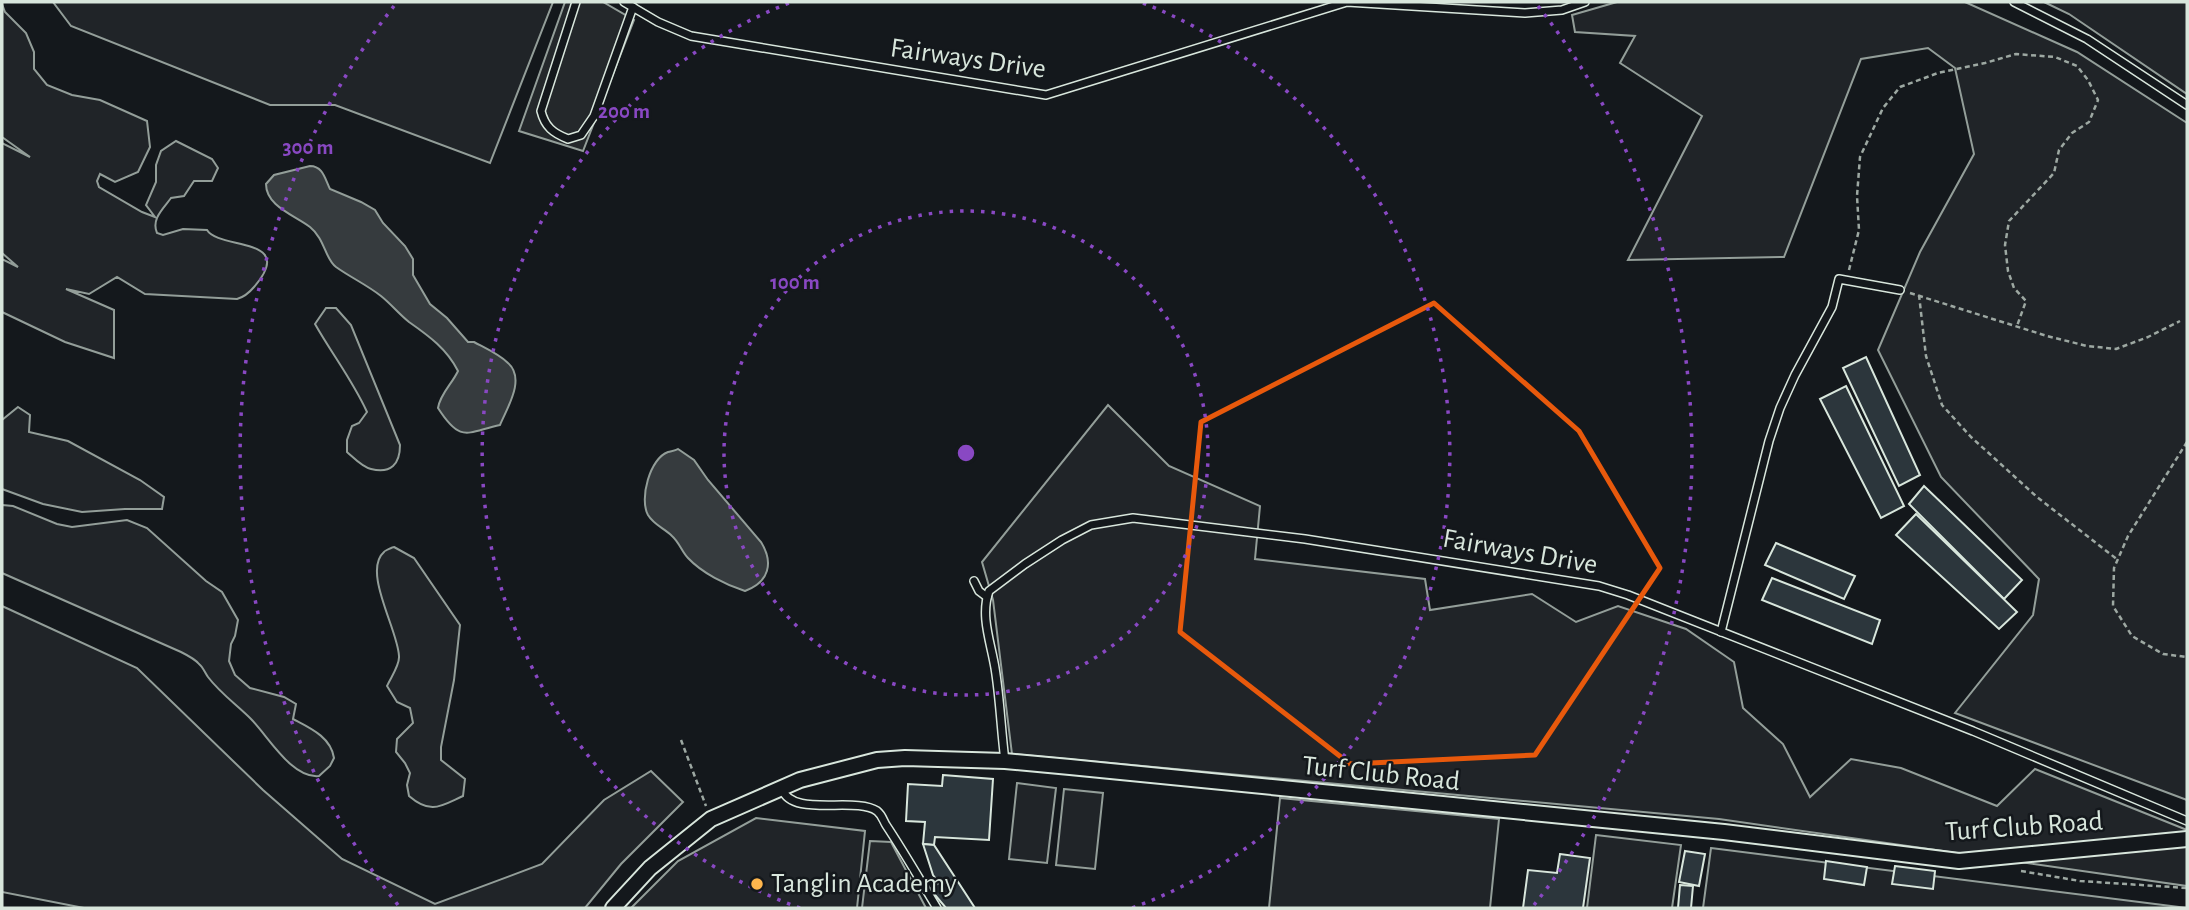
<svg xmlns="http://www.w3.org/2000/svg" width="2189" height="910" font-family="'Alegreya Sans',sans-serif">
  <style>
    .green { fill: #202428; stroke: #939e99; stroke-width: 2 }
    .parking { fill: #24282b; stroke: #939e99; stroke-width: 2 }
    .water { fill: #363b3e; stroke: #939e99; stroke-width: 2 }
    .building { fill: #2c363c; stroke: #d8e6dc; stroke-width: 2 }
    .lines { fill: none; stroke-linecap: round; stroke-linejoin: round }
    .service-casing { stroke: #d8e6dc; stroke-width: 10 }
    .minor-casing { stroke: #d8e6dc; stroke-width: 18 }
    .path { stroke: #9da8a2; stroke-width: 2.5; stroke-dasharray: 5 3.5; stroke-linecap: butt }
    .service { stroke: #14181c; stroke-width: 7 }
    .minor { stroke: #14181c; stroke-width: 14 }
    .marked { fill: none; stroke: #e8590c; stroke-width: 5; stroke-linejoin: round }
    .ring { fill: none; stroke: #8948c3; stroke-width: 3.5; stroke-dasharray: 3.5 7 }
    .poi-dot { fill: #ffb74d; stroke: #14181c; stroke-width: 2.5 }
    .labels { text-anchor: middle; dominant-baseline: central; stroke-width: 5; stroke-linejoin: round; paint-order: stroke }
    .street-label { font-size: 28px; fill: #d8e6dc; stroke: #14181c }
    .poi-label { font-size: 28px; fill: #d8e6dc; stroke: #14181c; text-anchor: start }
    .centre { fill: #8948c3; stroke: #14181c; stroke-width: 3.5 }
    .ring-label { font-size: 21px; text-anchor: middle; font-weight: bold; fill: #8948c3; stroke: #14181c; stroke-width: 5; stroke-linejoin: round; paint-order: stroke }
  </style>
  <rect width="100%" height="100%" fill="#14181c"/>
  <!-- green -->
  <g class="green">
    <polygon points="53,2 553,2 490,163 335,105 270,105 71,26"/>
    <polygon points="1617,2 1965,2 2077,52 2187,123 2187,800 1955,713 2033,615 2039,579 1941,477 1878,350 1920,252 1974,154 1955,68 1928,48 1861,59 1784,257 1628,260 1702,116 1620,63 1635,36 1575,32 1572,15"/>
    <polygon points="2044,2 2187,2 2187,94 2069,14"/>
    <path d="M 2,4 L 5,12 L 26,33 L 34,52 L 34,69 L 47,85 L 72,95 L 100,100 L 147,121 L 150,147 L 138,172 L 115,182 L 100,174 L 97,181 L 99,187 L 142,212 L 155,217 L 146,205 L 156,182 L 156,165 L 161,151 L 176,141 L 212,159 L 218,168 L 212,181 L 194,181 L 184,196 L 171,198 C 163,209 151,219 157,233 L 163,235 L 183,229 L 207,230 C 219,250 298,236 254,287 C 249,293 244,297 237,299 L 145,294 L 117,277 L 89,294 L 66,289 L 114,310 L 114,358 L 65,342 L 2,312 L 2,259 L 18,267 L 2,253 L 2,143 L 30,157 L 2,137 Z"/>
    <path d="M 326,308 L 336,308 L 351,325 L 400,445 C 400,464 391,474 371,469 C 362,467 354,458 347,452 L 347,440 L 352,426 L 359,423 L 367,412 C 353,381 332,354 315,324 Z"/>
    <polygon points="1108,405 1169,466 1260,506 1255,559 1425,579 1430,610 1532,594 1576,622 1618,606 1686,629 1734,662 1743,708 1783,744 1810,797 1851,759 1901,768 1997,806 2035,769 2187,830 2187,886 1719,819 1012,754 993,600 982,562"/>
    <polygon points="18,407 30,415 29,432 68,441 140,480 164,497 162,509 125,509 82,512 43,504 2,489 2,420"/>
    <path d="M 2,505 L 13,506 L 57,524 L 72,527 L 127,520 L 147,528 L 206,581 L 222,592 L 238,620 L 235,636 L 231,644 L 229,661 L 235,675 L 250,688 L 284,697 L 296,704 L 293,719 C 310,728 331,737 334,758 L 330,766 L 319,776 C 292,779 268,736 251,719 C 237,705 220,693 208,677 C 205,673 203,667 199,664 C 195,659 187,655 181,652 L 2,573 Z"/>
    <path d="M 394,547 L 414,558 L 460,625 L 454,680 L 441,747 L 441,760 L 465,779 L 463,796 C 441,806 431,815 409,796 L 407,785 L 410,773 L 405,763 L 396,752 L 397,739 L 413,723 L 410,708 L 397,702 L 387,686 C 391,677 400,665 399,656 C 398,630 362,571 384,552 C 384,551 393,547 394,547 Z"/>
    <polygon points="2,606 137,668 263,790 342,859 435,904 542,864 604,800 651,771 683,802 621,864 585,908 84,908 2,892"/>
    <polygon points="1017,783 1056,788 1047,863 1009,859"/>
    <polygon points="1064,789 1103,793 1095,869 1056,865"/>
    <polygon points="1280,798 1499,819 1490,908 1269,908"/>
    <polygon points="756,818 865,831 857,908 631,908 678,861"/>
    <polygon points="1596,835 1681,845 1672,908 1587,908"/>
    <polygon points="1711,848 2187,908 1703,908"/>
  </g>
  <!-- parking -->
  <g class="parking">
    <polygon points="565,2 603,2 634,20 583,151 519,131"/>
    <polygon points="870,841 891,842 926,908 862,908"/>
  </g>
  <!-- water -->
  <g class="water">
    <path d="M 310,166 C 323,166 325,179 330,189 L 361,202 L 375,210 L 383,223 L 405,246 L 413,259 L 413,275 L 430,304 L 447,318 L 468,342 L 474,342 C 485,348 499,354 508,363 C 526,379 507,408 500,425 C 467,432 461,444 438,408 C 440,394 452,384 458,371 C 447,349 429,336 409,322 C 399,314 391,304 381,296 C 367,285 350,277 336,267 C 325,259 325,239 310,227 C 294,215 266,206 266,184 L 274,175 Z"/>
    <path d="M 678,449 L 694,460 L 708,480 L 761,542 C 774,563 769,582 745,591 C 726,585 702,573 688,558 C 682,552 679,542 672,536 C 664,528 654,525 648,515 C 639,499 650,458 668,452 C 671,451 675,451 678,449 Z"/>
  </g>
  <!-- building -->
  <g class="building">
    <polygon points="1866,357 1920,475 1899,486 1843,368"/>
    <polygon points="1846,386 1904,506 1881,518 1820,399"/>
    <polygon points="1924,486 2022,580 2004,599 1909,504"/>
    <polygon points="1916,514 2017,612 1999,629 1896,535"/>
    <polygon points="1776,543 1855,576 1844,599 1765,565"/>
    <polygon points="1772,578 1880,620 1872,644 1762,600"/>
    <polygon points="943,775 993,779 989,840 935,837 934,845 923,844 925,822 906,821 908,784 942,786"/>
    <polygon points="923,844 934,845 975,908 946,908 930,889 939,883 933,875"/>
    <polygon points="1685,851 1705,854 1699,886 1679,882"/>
    <polygon points="1560,854 1590,858 1583,908 1523,908 1528,870 1557,873"/>
    <polygon points="1826,861 1867,867 1864,885 1824,879"/>
    <polygon points="1895,866 1935,871 1933,889 1892,884"/>
    <polygon points="1680,885 1693,886 1691,908 1678,908"/>
  </g>
  <g class="lines">
    <defs>
      <g id="service">
        <path d="M 576,2 L 541,111 C 545,127 553,133 568,139 L 581,135 L 594,116 L 633,7"/>
        <polyline points="624,2 658,22 691,36 1046,95 1347,2 1525,13 1562,10 1585,2"/>
        <polyline points="2014,2 2087,39 2187,105"/>
        <polyline points="974,581 979,591 987,597"/>
        <polyline points="1721,632 1769,441 1780,408 1795,375 1832,307 1839,279 1900,290"/>
        <path d="M 1005,761 C 1001,730 1000,698 995,668 C 991,643 980,616 989,591 L 1025,564 L 1062,540 L 1091,525 L 1133,518 L 1305,539 L 1599,586 L 1628,595 L 1973,731 L 2187,821"/>
        <path d="M 782,789 C 792,818 855,796 877,811 C 882,815 883,820 886,825 C 904,852 920,880 937,908"/>
      </g>
      <polyline id="minor" points="613,908 650,868 711,819 800,780 877,760 905,758 1005,761 1070,767 1724,832 1959,861 2187,839"/>
    </defs>
    <!-- service casing -->
    <use href="#service" class="service-casing"/>
    <!-- minor casing -->
    <use href="#minor" class="minor-casing"/>
    <!-- path -->
    <g class="path">
      <polyline points="1849,270 1859,230 1857,196 1860,157 1883,108 1900,87 1938,73 1985,63 2016,54 2055,57 2077,66 2088,80 2098,100 2089,122 2072,133 2059,150 2054,173 2009,221 2005,245 2008,271 2014,288 2026,301 2017,326"/>
      <polyline points="1910,293 2047,336 2087,346 2116,349 2148,337 2180,321"/>
      <polyline points="1919,295 1926,356 1942,405 1971,437 2037,497 2118,560"/>
      <polyline points="2187,442 2128,536 2114,568 2113,606 2132,636 2163,654 2187,657"/>
      <polyline points="681,740 706,806"/>
      <polyline points="2021,871 2080,881 2187,888"/>
    </g>
    <!-- service -->
    <use href="#service" class="service"/>
    <!-- minor -->
    <use href="#minor" class="minor"/>
  </g>
  <!-- marked area -->
  <path class="marked" d="M 1434,303 L 1579,431 L 1660,568 L 1535,755 L 1350,764 L 1180,632 L 1201,422 Z"/>
  <!-- distance rings -->
  <g class="ring">
    <circle cx="966" cy="453" r="242"/>
    <path d="M800 908A484 484 0 0 1 789 3M1143 3A484 484 0 0 1 1132 908"/>
    <path d="M398 905A726 726 0 0 1 394 6M1538 6A726 726 0 0 1 1534 905"/>
  </g>
  <!-- markers -->
  <circle class="poi-dot" cx="757" cy="884" r="7"/>
  <g class="labels">
    <!-- street labels -->
    <g class="street-label">
      <text transform="translate(968 59) rotate(8)">Fairways Drive</text>
      <text transform="translate(1520 552) rotate(10)">Fairways Drive</text>
      <text transform="translate(1381 774) rotate(6)">Turf Club Road</text>
      <text transform="translate(2024 827) rotate(-4)">Turf Club Road</text>
    </g>
    <!-- poi labels -->
    <g class="poi-label">
      <text x="771" y="884">Tanglin Academy</text>
    </g>
  </g>
  <circle cx="966" cy="453" r="10" class="centre"/>
  <g class="ring-label">
    <text x="624" y="118">200 m</text>
    <text x="308" y="154">300 m</text>
    <text x="795" y="289">100 m</text>
  </g>
  <!-- border -->
  <rect width="2189" height="910" fill="none" stroke="#d8e6dc" stroke-width="7"/>
</svg>
